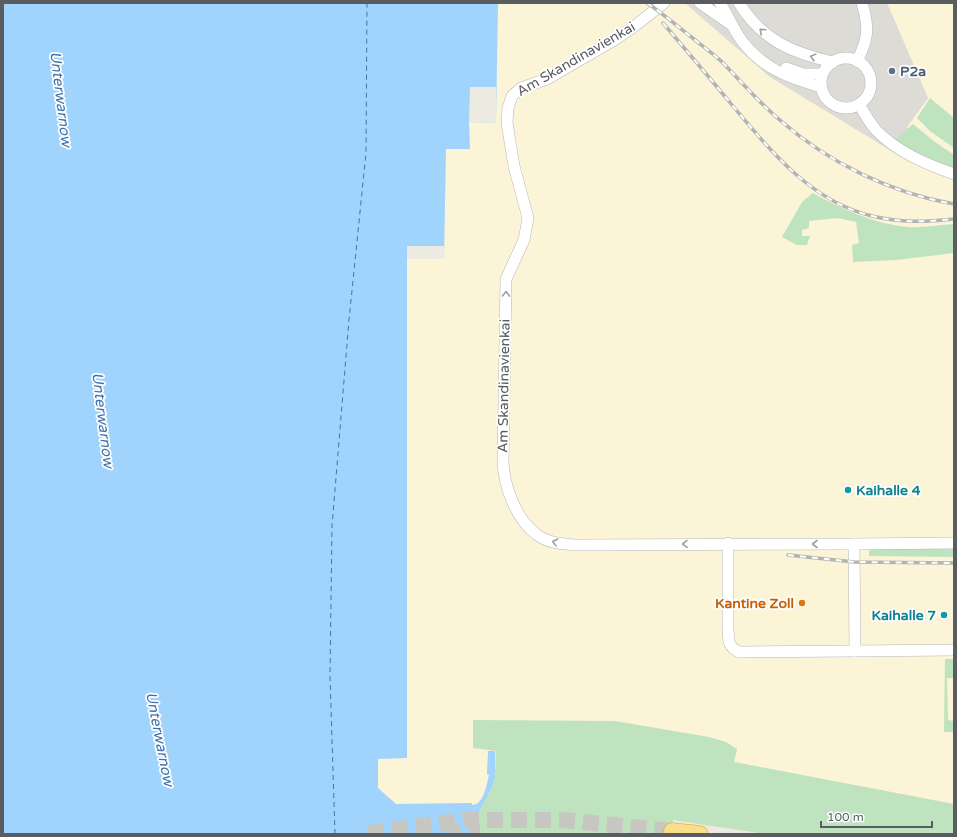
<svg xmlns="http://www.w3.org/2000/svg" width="957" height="837" font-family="'Varela Round',sans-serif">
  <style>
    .commercial { fill: #fcf4d6 }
    .industrial { fill: #dddbd5 }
    .green { fill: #bee3be }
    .water { fill: #a1d4fc }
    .pier { fill: #eceae1 }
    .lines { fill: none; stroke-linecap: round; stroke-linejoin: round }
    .ferry { stroke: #4074ad; stroke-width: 1; stroke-dasharray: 5 4; stroke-linecap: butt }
    .highway-tunnel { stroke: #c7c7c1; stroke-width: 16; stroke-dasharray: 16 8; stroke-linecap: butt }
    .minor-casing { stroke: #b4b7bb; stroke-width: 12 }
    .highway-casing { stroke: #e6a107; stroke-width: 17 }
    .minor { stroke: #fff; stroke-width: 11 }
    .highway { stroke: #f9de8b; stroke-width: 16 }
    .rail-casing { stroke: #b2b3b3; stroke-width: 3.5 }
    .rail { stroke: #fff; stroke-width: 2; stroke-dasharray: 6; stroke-linecap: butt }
    .oneway { stroke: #9b9ea0 }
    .service-dot { fill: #5c6f8a; stroke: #fff; stroke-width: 1.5 }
    .culture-dot { fill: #0f9aa8; stroke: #fff; stroke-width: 1.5 }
    .food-dot { fill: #e8710a; stroke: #fff; stroke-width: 1.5 }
    .labels { text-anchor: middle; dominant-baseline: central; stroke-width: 3.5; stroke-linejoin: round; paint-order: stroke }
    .street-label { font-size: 14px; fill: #595d61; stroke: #fff }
    .service-label { font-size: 14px; font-weight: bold; fill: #4e5e75; stroke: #fff; text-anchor: start }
    .culture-label { font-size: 14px; font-weight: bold; fill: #0d838f; stroke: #fff; text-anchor: start }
    .food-label { font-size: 14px; font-weight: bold; fill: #c56008; stroke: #fff; text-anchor: end }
    .water-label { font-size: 15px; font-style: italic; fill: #4074ad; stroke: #fff }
  </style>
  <rect width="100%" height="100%" fill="#eceae1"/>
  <!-- commercial -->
  <polygon class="commercial" points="498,3 647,3 657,9 664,3 685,3 770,77 896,139 907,127 928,98 887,3 954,3 954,807 734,762 737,749 725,743 495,721 495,751 488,751 489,775 483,795 478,804 475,805 472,805 471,803 396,804 378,788 378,759 407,758 407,246 444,246 446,149 469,122 496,87"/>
  <!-- industrial -->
  <polygon class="industrial" points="685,3 887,3 928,98 907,127 908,129 897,139 899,143 893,152 770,77"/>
  <!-- green -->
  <g class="green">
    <polygon points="930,98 954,118 954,148 930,131 917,118"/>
    <polygon points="913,124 935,142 954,155 954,170 925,158 899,143 896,139"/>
    <path d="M 813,193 C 842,209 874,224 908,227 C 923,228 939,225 954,224 L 954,253 L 896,260 L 853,262 L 852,245 L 859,243 L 856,222 L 838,218 L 809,221 L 809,228 L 802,230 L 802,236 L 810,236 L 807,245 L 797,245 L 782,237 L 802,202 Z"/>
    <polygon points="875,548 954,549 954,557 869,556 869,551"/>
    <polygon points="945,659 954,659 954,678 947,678 948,720 954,721 954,732 944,732"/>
    <polygon points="473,720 615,721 709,737 726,742 737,749 734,762 954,804 954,834 766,834 673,820 672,834 480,834 474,819 491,789 495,777 496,751 473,748"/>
  </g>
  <!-- water -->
  <path class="water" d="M 3,3 L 498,3 L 496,123 L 469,122 L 470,149 L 446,149 L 444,259 L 407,259 L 407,758 L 378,759 L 378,788 L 396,804 L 472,803 L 472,805 C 484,805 487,784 489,775 L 487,774 L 488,751 L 495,751 L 495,777 L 491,789 L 475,819 L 480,834 L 3,834 Z"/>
  <!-- pier -->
  <g class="pier">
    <polygon points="470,87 496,87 496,123 469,122"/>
    <rect x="407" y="246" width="37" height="13"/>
  </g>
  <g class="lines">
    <!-- ferry -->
    <polyline class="ferry" points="335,834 330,676 332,526 349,320 366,153 367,3"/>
    <!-- highway-tunnel -->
    <g class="highway-tunnel">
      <polyline points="368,834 382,831 464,820 562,820 672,831"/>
      <polyline points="445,834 465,831 480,831"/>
    </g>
    <defs>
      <g id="minor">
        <path d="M 664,3 L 636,25 L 616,39 L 547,79 L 521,88 L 512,96 L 508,108 L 507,123 L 514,166 L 528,218 L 524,240 L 506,279 L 503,462 C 504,486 516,519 536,534 C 547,543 562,544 575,545 L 854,544"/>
        <polyline points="700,3 732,25"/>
        <path d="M 720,3 C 728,15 733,29 742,41 C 762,68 789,78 821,87"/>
        <path d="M 739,3 C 762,40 792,53 833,62"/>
        <circle cx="846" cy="83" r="25"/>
        <path d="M 857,61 C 869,38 869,27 862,3"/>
        <polyline points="786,68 803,74 822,74"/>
        <path d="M 859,104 C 864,113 869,122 876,130 C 897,152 926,164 954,174"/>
        <path d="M 728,543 L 728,628 C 729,640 727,646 739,652 L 855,651"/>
        <polyline points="954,543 854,544 855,651 954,650"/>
      </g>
      <polyline id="highway" points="672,831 700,834"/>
    </defs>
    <!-- minor casing -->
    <use href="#minor" class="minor-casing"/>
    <!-- highway casing -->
    <use href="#highway" class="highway-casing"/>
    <!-- minor -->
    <use href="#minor" class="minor"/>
    <!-- highway -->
    <use href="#highway" class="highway"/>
    <defs>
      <g id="rail">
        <path d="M 647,3 C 662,13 676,25 690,36 C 700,44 711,52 721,61 C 741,81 759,103 781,121 C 829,163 891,193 954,204"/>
        <path d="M 663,23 C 686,50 709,77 732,105 C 771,151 810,201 872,216 C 901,223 925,222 954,219"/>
        <polyline points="788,555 854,562 954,563"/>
      </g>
    </defs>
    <!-- rail casing -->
    <use href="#rail" class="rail-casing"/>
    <!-- rail -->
    <use href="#rail" class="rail"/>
  </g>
  <!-- one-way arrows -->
  <defs><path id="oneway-chevron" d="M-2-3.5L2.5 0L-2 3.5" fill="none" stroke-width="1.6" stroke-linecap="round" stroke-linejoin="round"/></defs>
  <g class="oneway">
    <use href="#oneway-chevron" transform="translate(762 31) rotate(-138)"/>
    <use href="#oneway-chevron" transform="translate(813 57) rotate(-165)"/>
    <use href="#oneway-chevron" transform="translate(506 294) rotate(-89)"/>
    <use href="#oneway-chevron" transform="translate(555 542) rotate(-166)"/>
    <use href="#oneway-chevron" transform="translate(685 544) rotate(179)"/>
    <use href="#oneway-chevron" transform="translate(815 544) rotate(-180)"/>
  </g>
  <!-- markers -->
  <circle class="service-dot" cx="892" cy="71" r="4"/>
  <g class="culture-dot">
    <circle cx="848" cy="490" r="4"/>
    <circle cx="944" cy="615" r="4"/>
  </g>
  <circle class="food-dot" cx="802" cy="603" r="4"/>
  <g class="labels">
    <!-- street labels -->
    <g class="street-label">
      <text transform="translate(576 59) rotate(-30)">Am Skandinavienkai</text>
      <text transform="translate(504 386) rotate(-89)">Am Skandinavienkai</text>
    </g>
    <!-- service labels -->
    <g class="service-label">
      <text x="900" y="71">P2a</text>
    </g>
    <!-- culture labels -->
    <g class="culture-label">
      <text x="856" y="490">Kaihalle 4</text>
      <text x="936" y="615" text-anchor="end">Kaihalle 7</text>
    </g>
    <!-- food labels -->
    <g class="food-label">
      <text x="794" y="603">Kantine Zoll</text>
    </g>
    <!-- water labels -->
    <g class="water-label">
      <text transform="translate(61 99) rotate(83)">Unterwarnow</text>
      <text transform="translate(103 420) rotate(83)">Unterwarnow</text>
      <text transform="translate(160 739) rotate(79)">Unterwarnow</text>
    </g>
  </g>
  <!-- border -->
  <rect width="957" height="837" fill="none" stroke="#595d61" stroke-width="8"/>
  <!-- scale -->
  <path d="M821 821v6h111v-6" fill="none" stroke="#595d61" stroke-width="2"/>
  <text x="827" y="821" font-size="12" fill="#595d61" stroke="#ffffff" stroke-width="3" paint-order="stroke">100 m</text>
</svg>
